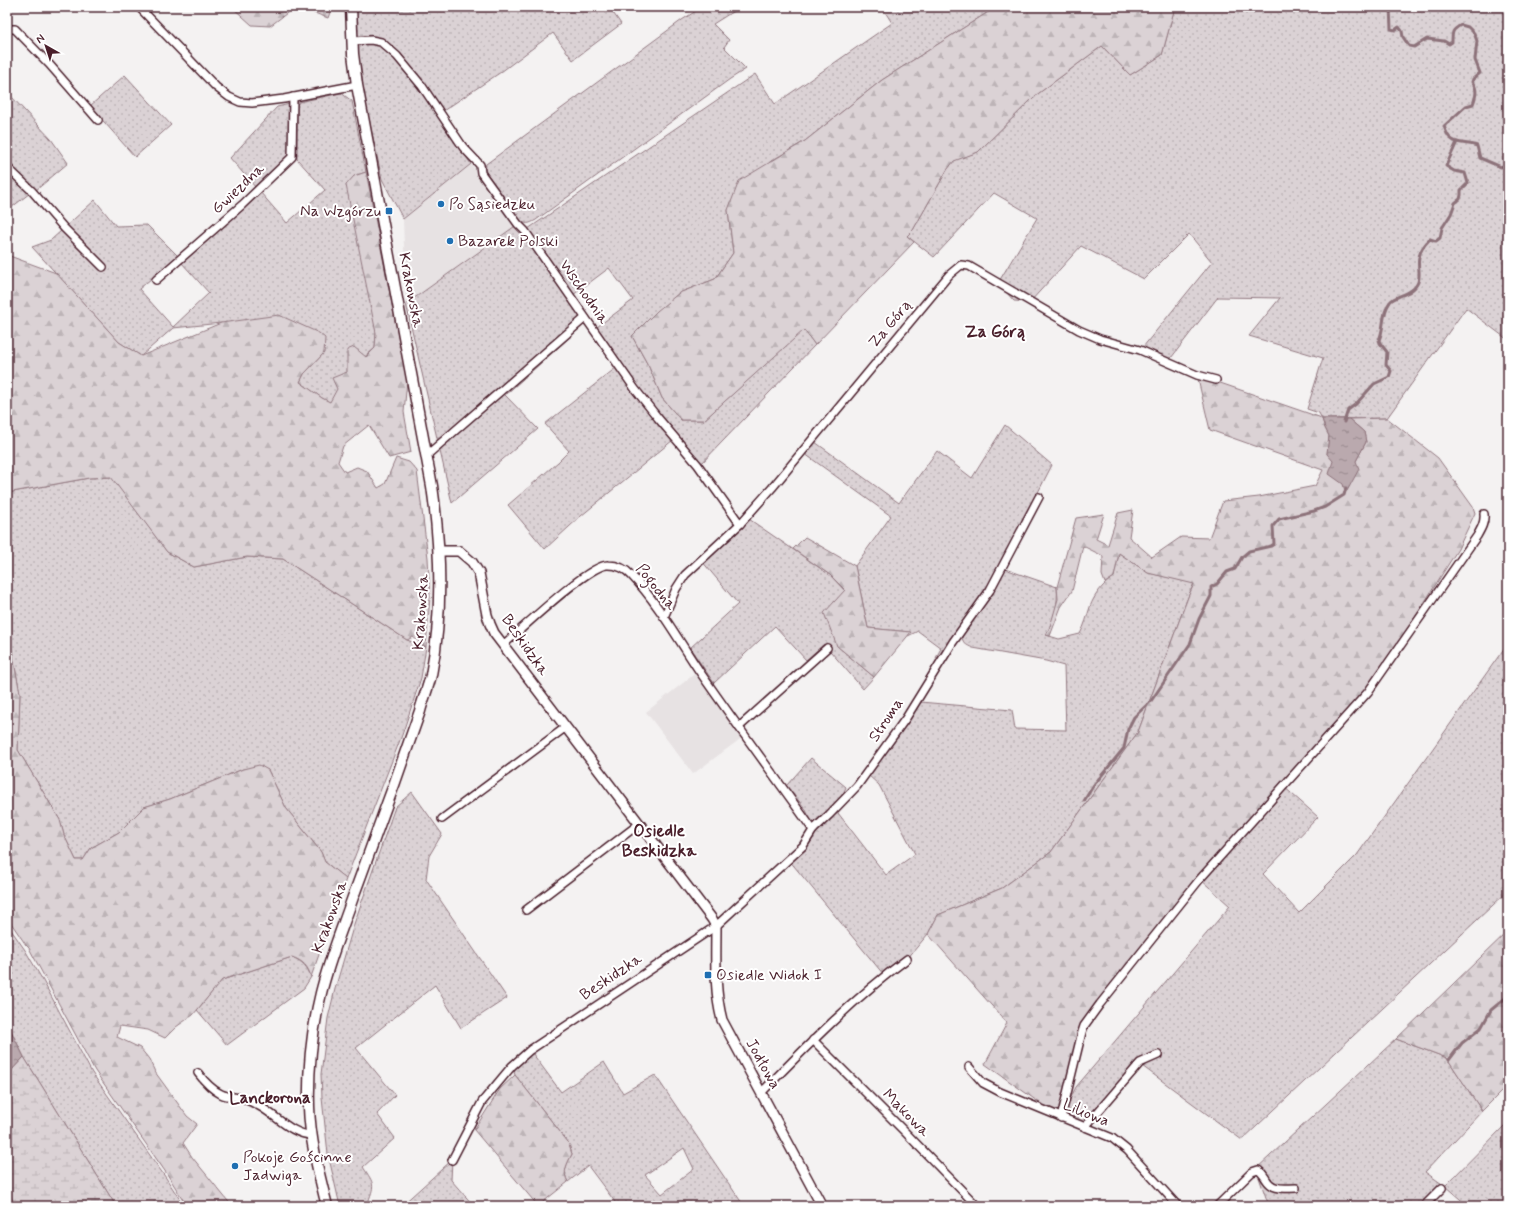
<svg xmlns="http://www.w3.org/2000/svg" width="1515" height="1213" font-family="Mynerve,sans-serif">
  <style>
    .built { fill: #e7e2e3 }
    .grass { fill: url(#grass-dots); stroke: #927880; fill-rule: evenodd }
    .forest { fill: url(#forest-firs); stroke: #927880 }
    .wetland { fill: url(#wetland-marsh); stroke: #927880 }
    .water { fill: url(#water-ripples); stroke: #8d727a }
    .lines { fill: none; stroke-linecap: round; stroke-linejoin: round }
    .stream { stroke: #8d727a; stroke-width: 3 }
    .minor-casing { stroke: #4a1f2b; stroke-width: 10 }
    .tertiary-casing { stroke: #4a1f2b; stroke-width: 12 }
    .secondary-casing { stroke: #4a1f2b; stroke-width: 13 }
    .minor { stroke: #fff; stroke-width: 7 }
    .tertiary { stroke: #fff; stroke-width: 9 }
    .secondary { stroke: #fff; stroke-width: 10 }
    .poi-dot { fill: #1f6fb2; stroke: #fff; stroke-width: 1.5 }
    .labels { text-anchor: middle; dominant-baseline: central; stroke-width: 4; stroke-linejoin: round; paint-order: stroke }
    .street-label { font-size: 16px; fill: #4a1f2b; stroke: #fff }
    .poi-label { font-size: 16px; fill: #4a1f2b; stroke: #fff; text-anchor: start }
    .neighbourhood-label { font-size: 17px; font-weight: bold; fill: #4a1f2b; stroke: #fff }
  </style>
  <defs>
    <pattern id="grass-dots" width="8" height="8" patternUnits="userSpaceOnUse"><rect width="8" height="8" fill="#dbd2d5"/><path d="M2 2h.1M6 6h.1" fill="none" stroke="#bdb4b7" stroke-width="1.8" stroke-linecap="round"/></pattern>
    <pattern id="forest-firs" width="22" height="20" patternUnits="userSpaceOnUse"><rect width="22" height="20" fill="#dbd2d5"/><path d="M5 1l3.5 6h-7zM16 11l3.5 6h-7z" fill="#bdb4b7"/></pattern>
    <pattern id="wetland-marsh" width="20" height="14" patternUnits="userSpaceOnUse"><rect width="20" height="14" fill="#dbd2d5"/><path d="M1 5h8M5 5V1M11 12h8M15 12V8" fill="none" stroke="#bdb4b7"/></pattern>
    <pattern id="water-ripples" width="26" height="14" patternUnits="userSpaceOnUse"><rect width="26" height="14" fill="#baa9ae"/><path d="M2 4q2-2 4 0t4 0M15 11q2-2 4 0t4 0" fill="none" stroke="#99898e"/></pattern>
  </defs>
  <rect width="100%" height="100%" fill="#f4f2f2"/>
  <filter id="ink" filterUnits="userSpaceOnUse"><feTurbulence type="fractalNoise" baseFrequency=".025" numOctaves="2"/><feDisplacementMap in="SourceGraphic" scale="8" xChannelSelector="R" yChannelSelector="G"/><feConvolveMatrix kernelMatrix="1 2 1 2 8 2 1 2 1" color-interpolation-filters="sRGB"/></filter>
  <g filter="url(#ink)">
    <!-- built -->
    <g class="built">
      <polygon points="471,164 518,224 406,304 403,219"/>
      <polygon points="697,672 743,737 693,774 646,712"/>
    </g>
    <!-- grass -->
    <g class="grass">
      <polygon points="351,7 609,7 621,24 573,60 553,33 501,72 440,113 438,115 471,164 403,219 382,179 352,41"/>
      <path d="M 698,7 L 740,7 L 713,24 L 729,40 L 724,47 L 746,69 L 730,79 L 536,220 C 529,224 526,225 519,220 L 486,172 L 485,168 L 486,164 L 682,20 L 699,9 Z"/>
      <polygon points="882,7 996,7 882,80 805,141 771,161 728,210 733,253 715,279 679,293 632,336 649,367 662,398 681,420 704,420 804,329 815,345 700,465 654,410 597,327 633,300 609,268 573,295 586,323 505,395 538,429 452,503 406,304 518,224 525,231 755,74 775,104 892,23"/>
      <polygon points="1175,7 1508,7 1508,340 1466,308 1387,418 1322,419 1319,413 1307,409 1323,358 1249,336 1280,298 1218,297 1168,362 1143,347 1212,262 1189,234 1144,279 1081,246 1030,302 1014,301 998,283 1037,218 994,193 934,257 907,236 913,230 947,170 954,160 978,152 1035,96 1102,46 1130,75 1162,55"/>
      <polygon points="125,75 171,125 135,157 90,106"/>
      <polygon points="341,93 352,101 366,172 354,176 376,333 375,348 347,372 331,403 322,398 300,382 304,374 324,353 221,323 173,328 141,356 119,342 32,247 51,240 95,200 116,226 147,225 178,256 139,289 173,327 209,293 181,262 260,192 287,223 325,190 297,159 297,105 299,102"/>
      <polygon points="11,96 51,139 68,163 35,191 7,163 7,100"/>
      <polygon points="290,104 290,154 256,188 230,158 277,107"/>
      <polygon points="7,173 30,193 7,211"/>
      <polygon points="617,367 648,411 673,440 581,516 545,549 508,505 558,462 569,451 545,424"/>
      <polygon points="1005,425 1052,465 989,588 940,659 936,658 941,648 918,631 908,636 910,632 868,628 855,566 891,516 805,454 815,442 899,503 937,451 972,478"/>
      <polygon points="112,477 167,552 194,567 247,557 283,559 407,640 426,647 421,678 402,735 346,879 325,862 321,852 286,808 268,770 243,769 170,799 144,807 119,832 91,848 83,860 76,860 64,835 60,820 18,750 20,693 7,626 7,493 89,478"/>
      <polygon points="746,517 830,575 845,591 837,646 874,677 863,689 824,644 806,660 775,626 714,683 690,648 738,604 701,560"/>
      <path d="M 1119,553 L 1148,573 L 1194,583 L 1188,597 L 1138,732 L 1051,852 L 1002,888 L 938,915 L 928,934 L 907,959 L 884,975 L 789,860 L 813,830 L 838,813 L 886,875 L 915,854 L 879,785 L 868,775 L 920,702 L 1012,710 L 1015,729 L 1066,730 L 1064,666 L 1046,661 L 973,648 C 966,645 962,643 962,635 L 987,601 L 1000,575 L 1005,569 L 1057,587 C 1059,604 1053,621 1046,635 L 1059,639 L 1080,634 C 1085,625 1087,616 1090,607 C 1094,595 1104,583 1114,577 Z"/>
      <polygon points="1508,643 1508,891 1242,1140 1142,1066 1090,1128 1061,1118 1076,1087 1230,906 1200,879 1283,786 1318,817 1263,874 1299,913 1357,855"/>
      <path d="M 811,758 L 846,787 C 841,802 826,815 812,823 L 805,808 L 786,786 Z"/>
      <path d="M 412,792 L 442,834 L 429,856 L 426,879 L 507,998 L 461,1028 L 435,985 L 356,1048 L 395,1095 L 377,1114 L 395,1138 L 363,1167 C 375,1185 375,1184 367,1205 L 368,1206 L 340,1206 L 328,1154 L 322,1098 L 321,1074 L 328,1018 L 335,989 L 354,924 L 395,807 Z"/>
      <polygon points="7,924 25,950 42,979 92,1073 166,1178 184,1206 116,1206 24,1057 7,1023"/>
      <path d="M 292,957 C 303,962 307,966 311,977 L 304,988 L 227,1045 L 197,1010 L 222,980 Z"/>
      <polygon points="1396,1039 1447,1058 1482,1111 1425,1172 1445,1186 1508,1122 1508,1206 1468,1206 1445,1186 1423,1206 1269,1206 1256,1169"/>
      <path d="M 530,1050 L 561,1092 L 604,1062 L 623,1093 L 655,1075 L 744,1206 L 618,1206 L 588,1166 L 568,1182 C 562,1172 567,1164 572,1154 L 568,1142 L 515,1075 L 512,1066 ZM 684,1148 L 694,1169 L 662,1194 L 645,1175 Z"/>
      <polygon points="452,1160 451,1180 474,1206 401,1206"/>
    </g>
    <!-- forest -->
    <g class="forest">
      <polygon points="232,7 295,7 270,26 252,25"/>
      <polygon points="298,7 332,7 328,18"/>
      <polygon points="996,7 1175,7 1162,55 1130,75 1102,46 1035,96 978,152 954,161 947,170 913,230 907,236 914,242 815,345 804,330 704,420 681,420 662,398 649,367 632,336 657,311 679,293 715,279 733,253 728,210 739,181 805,141 882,80"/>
      <polygon points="366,172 407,381 404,412 411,452 389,458 369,425 343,446 338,462 345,472 357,467 367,471 378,488 385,484 396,458 409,462 417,471 428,558 430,597 426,647 413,637 407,640 283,559 247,557 194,567 167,552 111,477 89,478 7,493 7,255 56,273 119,342 141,356 221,323 279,315 319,333 325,338 324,353 304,374 300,382 322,398 330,402 337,389 332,378 347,372 347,350 354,347 366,357 375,348 376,333 346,185 354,176"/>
      <polygon points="1197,375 1319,417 1322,419 1325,428 1329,436 1327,454 1356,461 1366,442 1364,432 1349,419 1387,418 1438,458 1473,507 1475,513 1458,549 1368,692 1228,847 1084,1026 1061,1118 985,1064 1007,1023 928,934 938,915 1002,888 1051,852 1138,732 1188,597 1194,584 1148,573 1119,553 1114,577 1105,583 1102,575 1103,556 1083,546 1072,591 1061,607 1050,636 1046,635 1049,630 1058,599 1057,587 1076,518 1104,514 1096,539 1108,545 1118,513 1133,510 1129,537 1152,557 1181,537 1209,538 1223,501 1259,497 1315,486 1323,470 1210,430"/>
      <polygon points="805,537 855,566 868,628 911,632 874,677 837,646 824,613 845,590 830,575 793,549"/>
      <path d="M 7,626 L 20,693 L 18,750 L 60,820 L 64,835 L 76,860 L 83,860 L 91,848 L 119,832 L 144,807 L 170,799 L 243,769 L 259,765 L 268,770 L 286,808 L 321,852 L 325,862 L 346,879 L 311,977 C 308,966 303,961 292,957 L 222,980 L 193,1015 L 176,1027 L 165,1038 L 148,1030 L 120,1026 L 117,1037 L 140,1048 L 149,1059 L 155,1072 L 187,1116 L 197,1124 L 183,1143 L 192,1157 L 232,1206 L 187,1206 L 167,1174 L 95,1071 L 29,948 L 26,945 L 7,917 Z"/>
      <polygon points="1508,931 1508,1085 1482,1111 1447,1058 1396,1039"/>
      <path d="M 515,1075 L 568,1142 L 572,1154 C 567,1164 562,1172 568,1182 L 538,1206 L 474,1130 L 500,1089 Z"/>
    </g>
    <!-- wetland -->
    <polygon class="wetland" points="24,1057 116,1206 16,1206 7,1189 7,1075"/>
    <!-- water -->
    <g class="water">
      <polygon points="1322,419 1349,419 1364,432 1366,442 1356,461 1359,469 1347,491 1345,491 1343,484 1329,474 1333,461 1327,454 1329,436 1325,428"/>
      <polygon points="7,1023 24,1057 7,1075"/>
    </g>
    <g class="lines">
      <!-- stream -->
      <g class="stream">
        <path d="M 1390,7 L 1391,29 L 1395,30 L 1399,27 L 1402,31 L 1403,37 L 1409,46 L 1414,47 L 1427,39 L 1444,41 L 1449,44 L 1452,42 C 1452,32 1452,30 1461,25 L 1468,27 L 1474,33 L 1477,41 L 1475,60 L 1480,73 L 1473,79 L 1472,82 C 1478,89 1476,96 1473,104 L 1466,106 L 1444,126 C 1445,129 1447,135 1450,138 C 1457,145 1467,142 1477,146 L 1480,158 L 1501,167 L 1508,163"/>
        <path d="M 1344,422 L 1348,410 L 1356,404 L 1374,384 L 1389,377 L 1391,371 L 1386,365 L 1387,352 L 1380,343 L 1379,340 C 1385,327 1381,314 1390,302 C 1395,295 1413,295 1418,282 C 1421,274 1417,265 1419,257 C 1420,251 1426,243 1430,239 L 1436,241 L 1440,238 L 1442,228 L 1451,214 L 1455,203 L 1460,199 L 1461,195 L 1461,190 L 1468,183 L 1465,173 L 1454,171 L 1446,166 L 1457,142"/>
        <polyline points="1084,801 1093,786 1124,748 1128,729 1134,717 1151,701 1190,644 1199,619 1211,596 1211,587 1217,584 1227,572 1235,569 1242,557 1249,551 1271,546 1274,544 1273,526 1279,519 1314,511 1325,507 1344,495 1346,488"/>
        <polyline points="1449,1060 1462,1043 1481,1028 1491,1010 1508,996"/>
      </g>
      <defs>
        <g id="minor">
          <polyline points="139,7 216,87 229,97 240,102 252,103 284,99 357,85"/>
          <polyline points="7,29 15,29 49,64 98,120"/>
          <polyline points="352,41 371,40 381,42 397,56 422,86 463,147 480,165 481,173 518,224 525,231 635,389 658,418 698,465 740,524"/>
          <polyline points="7,167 32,191 64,228 103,267"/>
          <polyline points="156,280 242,205 292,157 293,97"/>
          <polyline points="427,455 585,318"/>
          <polyline points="664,617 676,589 685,575 740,524 772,488 949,275 961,265 969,266 1079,330 1100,339 1140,350 1197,375 1216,380"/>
          <path d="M 503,645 C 521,630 589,564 608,565 C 617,565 626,569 632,576 C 659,604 680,643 702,675 C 738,727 776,778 813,830"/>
          <polyline points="739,727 827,648"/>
          <polyline points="442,819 566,727"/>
          <polyline points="526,910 639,824"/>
          <polyline points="813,1040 905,1132 977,1206"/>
          <polyline points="969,1067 983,1083 1000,1092 1112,1138 1127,1150 1178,1206"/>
          <path d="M 198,1073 C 204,1081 211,1089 221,1094 C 227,1097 235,1097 242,1098 C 247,1100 254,1103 259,1106 C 276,1115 292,1135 312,1135"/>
          <path d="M 761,1093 C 807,1046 854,998 907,959"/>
          <path d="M 1061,1118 L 1082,1032 L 1084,1026 L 1100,1004 L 1200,879 L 1368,692 L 1477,536 C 1481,529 1485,522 1484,514"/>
          <polyline points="1085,1127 1140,1063 1158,1055"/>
          <polyline points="452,1160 482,1102 512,1066 530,1050 716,926 803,846 813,830 829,815 857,786 906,718 953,642 990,590 1039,497"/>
          <path d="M 1217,1206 L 1252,1172 L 1258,1170 C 1262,1172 1264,1176 1266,1179 C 1273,1191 1284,1188 1296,1188"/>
          <polyline points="1424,1206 1442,1188"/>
        </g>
        <path id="tertiary" d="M 439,551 L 459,551 L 472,562 L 479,573 L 487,615 L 490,624 L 494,633 L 712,919 L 716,926 C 716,957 714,990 722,1020 L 822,1206"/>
        <path id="secondary" d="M 327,1206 C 319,1174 310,1141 309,1107 C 308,1069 312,1030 321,993 C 329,960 342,929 353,897 C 367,860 380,822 394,785 C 403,760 411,736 420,711 C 423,699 428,688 431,675 C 443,613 441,549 432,486 L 357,85 L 353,54 L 351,7"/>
      </defs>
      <!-- minor casing -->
      <use href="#minor" class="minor-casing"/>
      <!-- tertiary casing -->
      <use href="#tertiary" class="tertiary-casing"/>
      <!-- secondary casing -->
      <use href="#secondary" class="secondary-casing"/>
      <!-- minor -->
      <use href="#minor" class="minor"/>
      <!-- tertiary -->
      <use href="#tertiary" class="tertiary"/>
      <!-- secondary -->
      <use href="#secondary" class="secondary"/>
    </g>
  </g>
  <!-- markers -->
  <g class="poi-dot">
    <circle cx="441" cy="204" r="4"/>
    <rect x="385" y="207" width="8" height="8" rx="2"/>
    <circle cx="450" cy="241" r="4"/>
    <rect x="704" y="971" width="8" height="8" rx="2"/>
    <circle cx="235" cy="1166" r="4"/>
  </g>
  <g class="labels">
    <!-- street labels -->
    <g class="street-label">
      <text transform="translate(238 189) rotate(-43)">Gwiezdna</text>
      <text transform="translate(411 290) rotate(79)">Krakowska</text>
      <text transform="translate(584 292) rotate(55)">Wschodnia</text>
      <text transform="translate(890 324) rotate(-50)">Za Górą</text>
      <text transform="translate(656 587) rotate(51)">Pogodna</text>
      <text transform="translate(421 612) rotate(-86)">Krakowska</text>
      <text transform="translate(525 645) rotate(55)">Beskidzka</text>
      <text transform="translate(886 720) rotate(-56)">Stroma</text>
      <text transform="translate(330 917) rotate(-70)">Krakowska</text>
      <text transform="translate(611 977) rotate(-34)">Beskidzka</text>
      <text transform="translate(763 1064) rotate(61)">Jodłowa</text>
      <text transform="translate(906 1113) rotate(45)">Makowa</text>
      <text transform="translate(1086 1113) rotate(22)">Liliowa</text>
    </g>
    <!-- poi labels -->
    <g class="poi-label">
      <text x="449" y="204">Po Sąsiedzku</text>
      <text x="381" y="211" text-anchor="end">Na Wzgórzu</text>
      <text x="458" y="241">Bazarek Polski</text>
      <text x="716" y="975">Osiedle Widok I</text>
      <text x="243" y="1157">Pokoje Gościnne<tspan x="243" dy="18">Jadwiga</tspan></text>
    </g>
    <!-- neighbourhood labels -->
    <g class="neighbourhood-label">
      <text x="995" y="332">Za Górą</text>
      <text x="659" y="831">Osiedle<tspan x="659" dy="20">Beskidzka</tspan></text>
      <text x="270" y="1098">Lanckorona</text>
    </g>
  </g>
  <!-- margin -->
  <rect width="1515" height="1213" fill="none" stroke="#fff" stroke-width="24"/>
  <rect x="12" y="12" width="1491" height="1189" fill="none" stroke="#4a1f2b" stroke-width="1.5" filter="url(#ink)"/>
  <!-- north arrow -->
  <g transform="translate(46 46) rotate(321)" stroke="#ffffff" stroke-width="3" paint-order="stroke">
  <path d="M0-3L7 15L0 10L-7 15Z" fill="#4a1f2b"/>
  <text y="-6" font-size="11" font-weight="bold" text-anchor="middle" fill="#4a1f2b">N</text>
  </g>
</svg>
